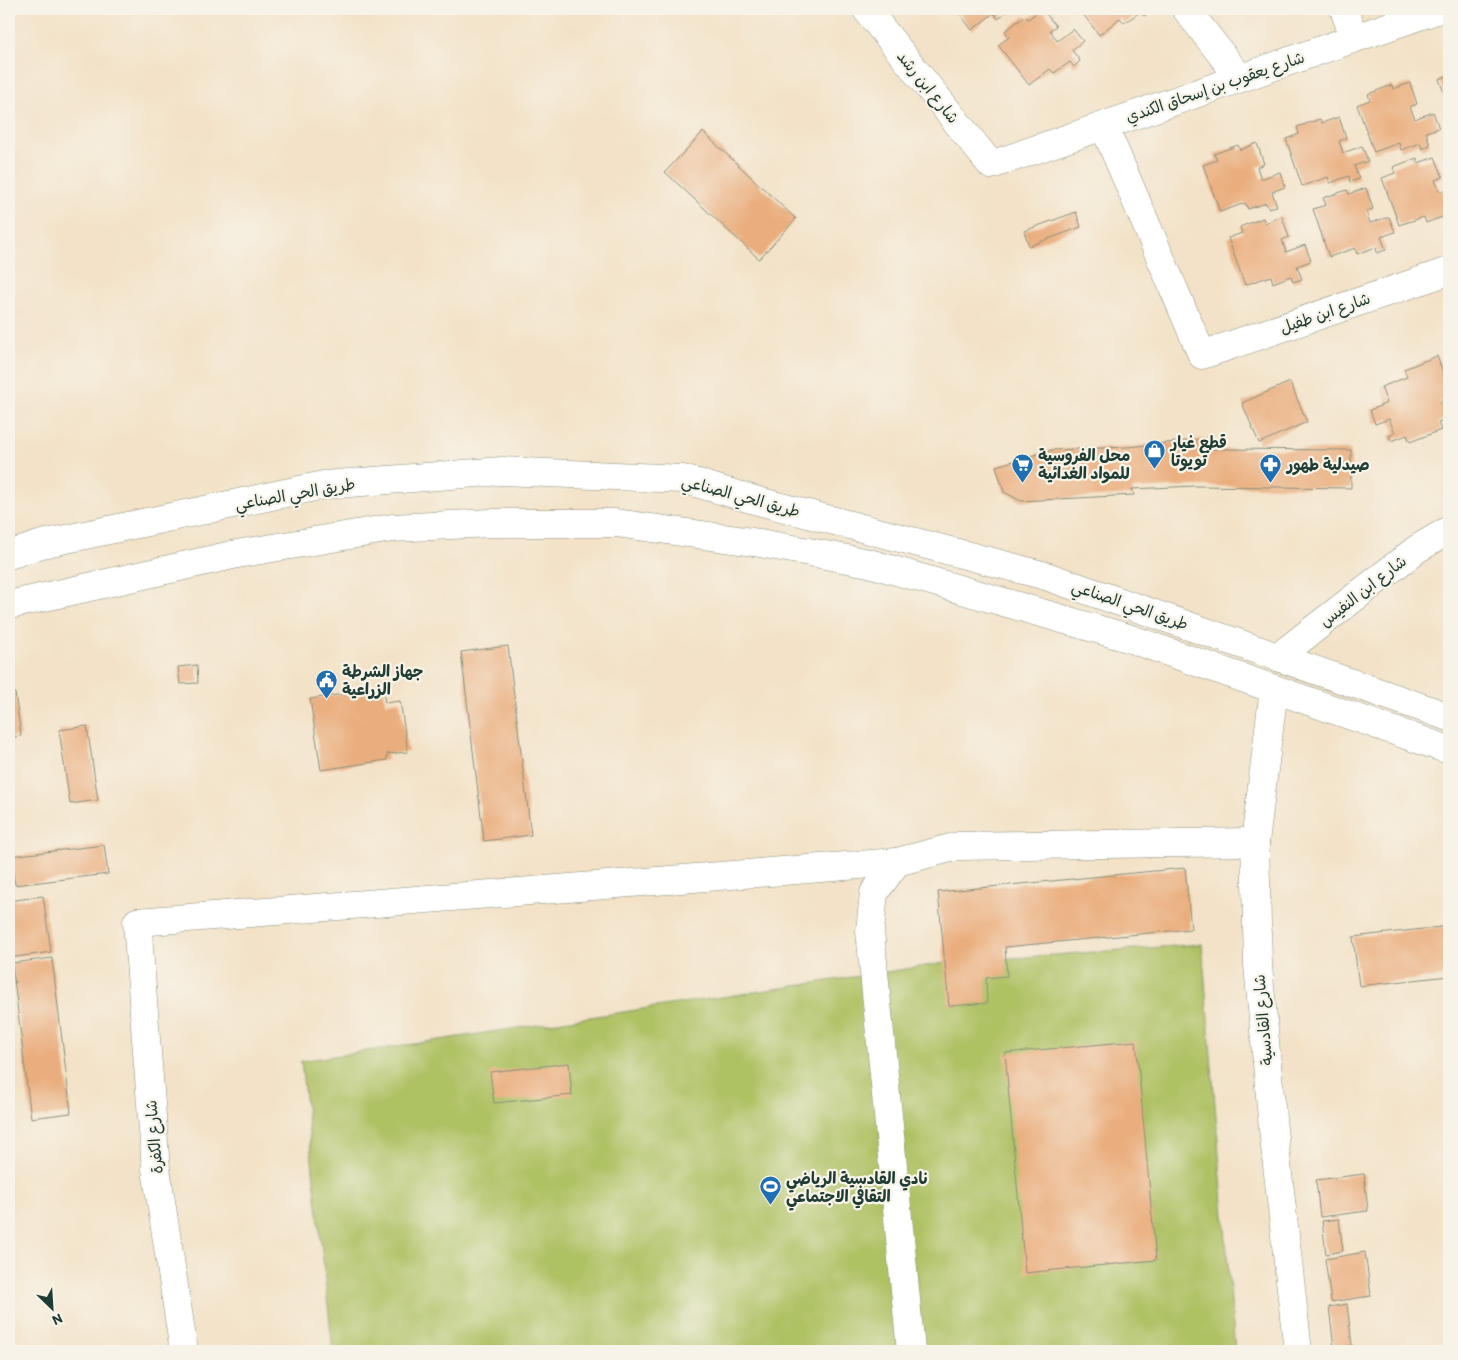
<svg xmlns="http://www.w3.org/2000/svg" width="1458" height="1360" font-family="Itim,'Playpen Sans Arabic',sans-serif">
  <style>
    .green { fill: #aec164; stroke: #667f4c }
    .building { fill: #eaad7d }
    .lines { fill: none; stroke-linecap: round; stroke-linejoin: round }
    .minor-casing { stroke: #89907e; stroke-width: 29 }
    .trunk-casing { stroke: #89907e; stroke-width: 29 }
    .minor { stroke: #fff; stroke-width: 28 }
    .trunk { stroke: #fff; stroke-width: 28 }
    .labels { text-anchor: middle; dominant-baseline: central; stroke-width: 4.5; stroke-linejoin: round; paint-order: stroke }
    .street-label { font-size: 16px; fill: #1f3d34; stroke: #f7f3e8 }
    .poi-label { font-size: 16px; font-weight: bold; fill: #1f3d34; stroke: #f7f3e8; text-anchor: start }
  </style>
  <rect width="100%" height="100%" fill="#f7f3e8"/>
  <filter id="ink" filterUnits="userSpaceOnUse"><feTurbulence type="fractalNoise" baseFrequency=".02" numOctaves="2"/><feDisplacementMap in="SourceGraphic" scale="10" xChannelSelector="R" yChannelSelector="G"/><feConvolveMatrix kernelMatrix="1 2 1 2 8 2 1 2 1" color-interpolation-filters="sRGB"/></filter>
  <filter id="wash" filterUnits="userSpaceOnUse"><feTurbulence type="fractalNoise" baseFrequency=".0096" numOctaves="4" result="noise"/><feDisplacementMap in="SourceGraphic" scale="20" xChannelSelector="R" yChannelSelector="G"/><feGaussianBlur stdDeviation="1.12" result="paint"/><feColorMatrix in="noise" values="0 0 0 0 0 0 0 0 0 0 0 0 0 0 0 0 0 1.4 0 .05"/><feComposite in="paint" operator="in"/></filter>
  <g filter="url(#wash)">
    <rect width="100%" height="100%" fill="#f3e2c7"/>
    <!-- green -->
    <polygon class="green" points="1202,944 1235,1351 333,1351 301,1061 945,963"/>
    <g id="blocks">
      <!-- building -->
      <g class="building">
        <polygon points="956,9 1010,9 998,19 994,13 972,30"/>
        <polygon points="1042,9 1056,26 1050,30 1057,41 1073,29 1083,41 1072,50 1080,61 1074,67 1070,62 1054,73 1050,69 1029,85 998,45 1009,37 1005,31 1025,16 1028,19"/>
        <polygon points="1079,9 1149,9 1151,11 1144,16 1140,12 1124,23 1120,18 1099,35"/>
        <polygon points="1449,75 1449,107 1439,79"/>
        <polygon points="1410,83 1417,104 1410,107 1415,119 1433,112 1439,128 1426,132 1430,145 1422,149 1420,143 1401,150 1399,143 1374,152 1357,105 1370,100 1368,94 1392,85 1393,89"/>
        <polygon points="1339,117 1346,138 1339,141 1343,153 1362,146 1368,161 1354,166 1359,179 1350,182 1349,176 1330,183 1328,177 1302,186 1286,139 1299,134 1297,127 1320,119 1322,123"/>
        <polygon points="703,132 796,219 759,259 665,172"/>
        <polygon points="1257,143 1264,164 1257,167 1261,179 1280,172 1285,187 1272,192 1277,206 1268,208 1266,203 1248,209 1245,203 1220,212 1203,165 1217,160 1214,154 1238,145 1240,150"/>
        <polygon points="1435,157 1443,177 1435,180 1440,192 1449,188 1449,221 1447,222 1445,216 1426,223 1424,217 1399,225 1382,178 1395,173 1393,167 1417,158 1418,163"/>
        <polygon points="1366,188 1373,209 1366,211 1370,223 1389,217 1395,232 1381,237 1386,250 1377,253 1376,247 1357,254 1355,248 1329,257 1313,209 1326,205 1323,198 1347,190 1349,194"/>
        <polygon points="1076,212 1081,227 1029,246 1024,231"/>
        <polygon points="1282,216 1289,237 1282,240 1286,252 1305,245 1311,261 1297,266 1302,279 1293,282 1291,276 1273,283 1271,276 1245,285 1228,238 1242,233 1240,227 1263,218 1265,223"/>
        <polygon points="1437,356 1449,389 1449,398 1440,402 1446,419 1438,422 1441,430 1410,442 1407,435 1391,441 1389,436 1395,433 1389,419 1375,424 1370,410 1387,403 1381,387 1407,377 1404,369"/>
        <polygon points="1290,382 1307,422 1259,443 1242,403"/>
        <polygon points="1214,438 1213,449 1351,450 1351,488 1195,486 1132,489 1134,495 1021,501 1004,492 996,466 1052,450 1128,447"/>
        <polygon points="508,646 531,835 484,841 461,652"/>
        <polygon points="197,665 198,683 180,684 178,667"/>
        <polygon points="383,688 385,703 400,701 408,752 387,754 387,760 321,770 310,699"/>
        <polygon points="15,693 21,736 9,738 9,694"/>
        <polygon points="87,726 98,800 70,804 59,730"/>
        <polygon points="104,845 108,874 15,885 11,856"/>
        <polygon points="1185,868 1191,929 1005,947 1007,976 986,978 987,1003 949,1006 938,892"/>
        <polygon points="43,896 51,952 9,958 9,901"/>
        <polygon points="1449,926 1449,976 1359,986 1353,937"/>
        <polygon points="52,958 71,1113 31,1118 12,963"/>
        <polygon points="1136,1041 1156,1260 1025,1273 1005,1053"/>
        <polygon points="569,1063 572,1095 494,1103 490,1072"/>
        <polygon points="1364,1174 1368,1211 1320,1217 1316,1180"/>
        <polygon points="1339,1219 1343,1251 1326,1254 1322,1221"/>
        <polygon points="1365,1252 1371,1296 1331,1302 1325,1259"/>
        <polygon points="1347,1304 1352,1346 1334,1348 1329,1307"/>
      </g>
    </g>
  </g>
  <g filter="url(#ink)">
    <use href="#blocks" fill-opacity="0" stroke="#89907e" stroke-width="1"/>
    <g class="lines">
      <defs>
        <g id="minor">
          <polyline points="866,9 991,165 1439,9"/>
          <polyline points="1186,9 1240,78"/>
          <polyline points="1344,9 1354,38"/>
          <polyline points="1104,126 1202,355 1449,271"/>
          <polyline points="1278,657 1417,549 1449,530"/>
          <polyline points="1274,689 1255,842 1258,965 1273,1129 1298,1351"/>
          <polyline points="184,1351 156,1169 137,922 897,862"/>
          <polyline points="911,1351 870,931 874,893 897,862 958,846 1255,842"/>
        </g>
        <g id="trunk">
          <polyline points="9,555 42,544 324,485 502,471 683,479 758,501 1046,576 1449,717"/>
          <polyline points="9,605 237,554 392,528 491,523 616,523 760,543 869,563 1128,638 1449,750"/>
        </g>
      </defs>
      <!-- minor casing -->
      <use href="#minor" class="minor-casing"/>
      <!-- trunk casing -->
      <use href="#trunk" class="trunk-casing"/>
      <!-- minor -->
      <use href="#minor" class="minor"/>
      <!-- trunk -->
      <use href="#trunk" class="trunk"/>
    </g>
  </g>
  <!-- icons -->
  <defs>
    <symbol id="shop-pin" viewBox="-11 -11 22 30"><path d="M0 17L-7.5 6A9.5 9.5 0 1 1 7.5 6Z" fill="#1f6fb2" stroke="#f7f3e8"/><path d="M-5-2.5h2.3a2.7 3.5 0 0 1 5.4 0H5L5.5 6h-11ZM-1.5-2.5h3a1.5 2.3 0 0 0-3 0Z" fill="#fff"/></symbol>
    <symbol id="supermarket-pin" viewBox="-11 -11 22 30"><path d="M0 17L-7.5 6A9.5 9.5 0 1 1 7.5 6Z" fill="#1f6fb2" stroke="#f7f3e8"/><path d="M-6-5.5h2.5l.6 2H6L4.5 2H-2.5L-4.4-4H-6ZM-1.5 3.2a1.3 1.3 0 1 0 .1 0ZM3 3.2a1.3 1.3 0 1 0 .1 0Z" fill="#fff"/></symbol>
    <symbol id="pharmacy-pin" viewBox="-11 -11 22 30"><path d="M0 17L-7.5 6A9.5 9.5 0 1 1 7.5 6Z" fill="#1f6fb2" stroke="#f7f3e8"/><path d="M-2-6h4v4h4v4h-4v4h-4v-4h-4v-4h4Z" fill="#fff"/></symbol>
    <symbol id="civic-pin" viewBox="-11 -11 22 30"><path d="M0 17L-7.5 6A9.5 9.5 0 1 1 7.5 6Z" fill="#1f6fb2" stroke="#f7f3e8"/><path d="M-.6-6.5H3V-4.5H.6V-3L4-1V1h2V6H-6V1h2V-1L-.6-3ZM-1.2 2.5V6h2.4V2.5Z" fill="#fff"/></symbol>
    <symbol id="stadium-pin" viewBox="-11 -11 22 30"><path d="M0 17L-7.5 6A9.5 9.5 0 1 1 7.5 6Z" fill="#1f6fb2" stroke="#f7f3e8"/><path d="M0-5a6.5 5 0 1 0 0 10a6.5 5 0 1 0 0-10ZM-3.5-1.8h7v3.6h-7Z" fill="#fff"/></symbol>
  </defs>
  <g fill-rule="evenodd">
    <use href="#shop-pin" x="1142" y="438" width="25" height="34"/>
    <use href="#supermarket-pin" x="1010" y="452" width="25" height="34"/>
    <use href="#pharmacy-pin" x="1258" y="452" width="25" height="34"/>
    <use href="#civic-pin" x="314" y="668" width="25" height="34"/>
    <use href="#stadium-pin" x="758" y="1174" width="25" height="34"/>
  </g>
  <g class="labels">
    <!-- street labels -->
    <g class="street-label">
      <text transform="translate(928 87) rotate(51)">شارع ابن رشد</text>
      <text transform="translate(1215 87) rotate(-19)">شارع يعقوب بن إسحاق الكندي</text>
      <text transform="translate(1325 313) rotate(-19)">شارع ابن طفيل</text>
      <text transform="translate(295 494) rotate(-10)">طريق الحي الصناعي</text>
      <text transform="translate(741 496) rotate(15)">طريق الحي الصناعي</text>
      <text transform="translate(1363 591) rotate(-38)">شارع ابن النفيس</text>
      <text transform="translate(1130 605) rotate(19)">طريق الحي الصناعي</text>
      <text transform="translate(1263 1020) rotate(-95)">شارع القادسية</text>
      <text transform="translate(154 1137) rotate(-95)">شارع الكفرة</text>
    </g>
    <!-- poi labels -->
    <g class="poi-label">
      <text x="1171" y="442">قطع غيار<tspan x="1171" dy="18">تويوتا</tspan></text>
      <text x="1038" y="455">محل الفروسية<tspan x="1038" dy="18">للمواد الغدائية</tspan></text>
      <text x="1287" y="464">صيدلية طهور</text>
      <text x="342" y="671">جهاز الشرطة<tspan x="342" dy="18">الزراعية</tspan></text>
      <text x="786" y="1178">نادي القادسية الرياضي<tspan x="786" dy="18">التقافي الاجتماعي</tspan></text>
    </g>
  </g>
  <!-- margin -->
  <rect width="1458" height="1360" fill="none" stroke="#f7f3e8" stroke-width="30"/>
  <!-- north arrow -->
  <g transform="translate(52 1308) rotate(155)" stroke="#f7f3e8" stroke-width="4" paint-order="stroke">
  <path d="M0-4L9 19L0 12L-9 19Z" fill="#1f3d34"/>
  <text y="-8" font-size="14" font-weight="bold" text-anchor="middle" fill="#1f3d34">N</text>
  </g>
</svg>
